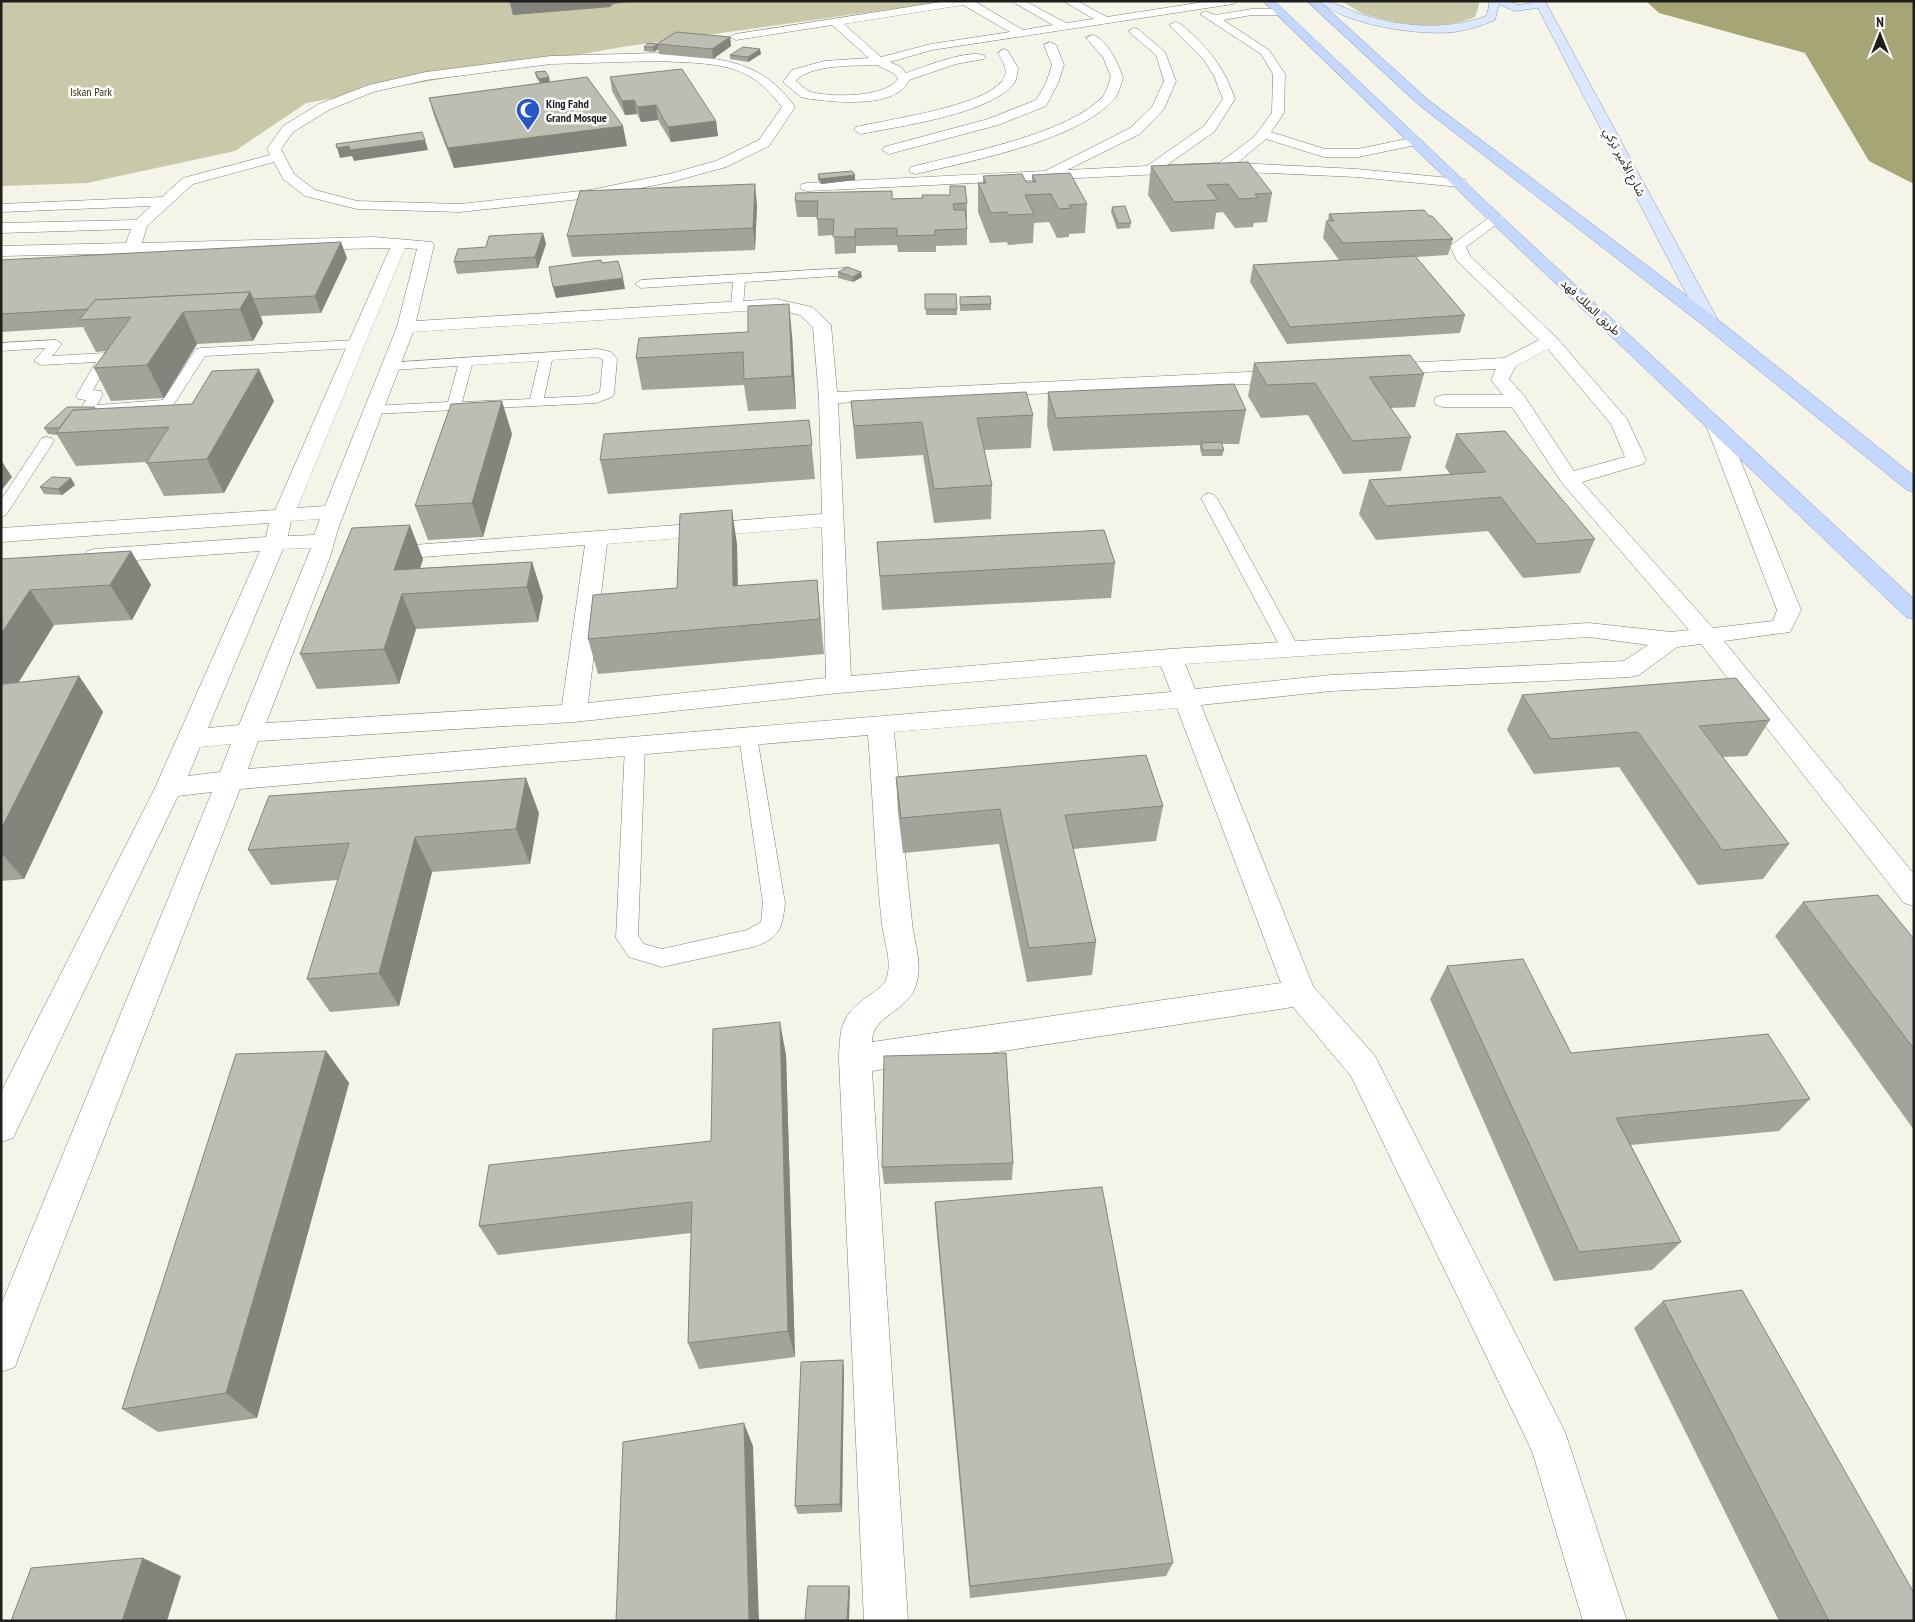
<svg xmlns="http://www.w3.org/2000/svg" width="1915" height="1622" font-family="'PT Sans Narrow','Noto Sans Arabic',sans-serif">
  <style>
    .green { fill: #c9c8a8 }
    .water { fill: #a6a575 }
    .lines { fill: none; stroke-linecap: round; stroke-linejoin: round }
    .lane-casing { stroke: #7e7e74; stroke-width: 1 }
    .street-casing { stroke: #7e7e74; stroke-width: 1 }
    .primary-casing { stroke: #8a97af; stroke-width: 1 }
    .highway-casing { stroke: #8a97af; stroke-width: 1 }
    .lane { fill: #fff; fill-rule: evenodd }
    .street { fill: #fff; fill-rule: evenodd }
    .primary { fill: #dce8ff; fill-rule: evenodd }
    .highway { fill: #c4d8ff; fill-rule: evenodd }
    .wall { fill: #a3a39a }
    .shaded-wall { fill: #84847d }
    .building { fill: #bdbdb3; stroke: #84847d }
    .labels { text-anchor: middle; dominant-baseline: central; stroke-width: 5; stroke-linejoin: round; paint-order: stroke }
    .far-park-label { font-size: 12px; fill: #38360f; stroke: #fff }
    .far-poi-label { font-size: 12px; font-weight: bold; fill: #1e1e1a; stroke: #fff; text-anchor: start }
    .far-street-label { font-size: 12px; fill: #1e1e1a; stroke: #fff }
  </style>
  <rect width="100%" height="100%" fill="#f4f4e9"/>
  <!-- green -->
  <g class="green">
    <polygon points="1,1 948,1 622,47 306,103 235,151 87,183 1,186"/>
    <path d="M 1340,1 L 1478,1 L 1479,5 L 1475,17 C 1442,31 1397,25 1364,14 C 1356,11 1349,4 1340,1 Z"/>
  </g>
  <!-- water -->
  <polygon class="water" points="1646,1 1914,1 1914,184 1869,161 1805,53 1659,13"/>
  <g class="lines">
    <defs>
      <g id="lane">
        <polygon points="846,268 850,269 852,272 850,275 745,282 743,306 737,310 731,306 733,282 641,288 635,284 641,280"/>
        <polygon points="56,340 62,344 52,356 105,353 112,357 93,390 101,391 103,394 97,405 163,400 196,349 201,348 357,340 363,344 357,348 205,356 172,407 87,414 80,410 86,400 78,399 76,396 96,362 41,365 34,361 45,348 1,351 1,343"/>
        <path d="M 598,349 L 611,352 L 617,359 L 614,394 L 612,397 L 596,403 L 373,414 L 366,410 L 373,406 L 448,402 L 458,366 L 391,370 L 384,366 L 386,363 ZM 598,357 L 603,360 L 600,392 L 589,396 L 544,398 L 552,360 ZM 539,361 L 530,399 L 462,402 L 472,365 Z"/>
        <polygon points="47,437 52,438 54,441 6,515 1,517 1,500 42,438"/>
        <polygon points="1209,493 1214,495 1217,498 1300,650 1297,654 1291,656 1285,654 1282,650 1201,498 1204,495"/>
        <path d="M 748,730 L 755,732 L 757,737 L 785,903 C 782,929 780,938 753,947 L 662,967 L 629,957 L 616,938 L 625,746 L 628,741 L 635,739 L 642,741 L 645,746 L 638,936 L 644,944 L 662,949 L 747,930 L 761,922 L 763,903 L 739,737 L 741,732 Z"/>
      </g>
      <g id="street">
        <path d="M 947,1 L 974,1 L 1023,30 L 1053,25 L 1011,1 L 1025,1 L 1066,23 L 1094,19 L 1063,1 L 1077,1 L 1107,17 L 1210,1 L 1238,1 L 1233,4 L 932,50 L 890,62 L 901,67 L 906,73 C 921,68 975,46 986,57 L 984,59 L 956,64 L 909,80 C 897,110 830,102 805,98 L 801,97 L 783,82 L 792,70 L 824,61 L 869,58 L 832,25 L 736,40 L 730,37 L 736,34 ZM 963,5 L 1010,32 L 931,44 L 881,57 L 844,24 ZM 877,65 L 893,73 L 898,78 C 889,98 826,98 809,91 C 804,89 800,84 796,81 C 809,64 856,66 877,65 Z"/>
        <path d="M 1252,9 L 1280,9 L 1285,12 L 1280,15 L 1252,15 L 1223,20 L 1269,50 L 1285,74 L 1284,113 L 1271,132 L 1325,149 L 1358,149 L 1416,137 L 1423,141 L 1421,144 L 1358,157 L 1324,157 L 1266,139 L 1237,163 L 1357,169 L 1460,179 L 1465,180 L 1467,183 L 1465,186 L 1460,187 L 1357,177 L 1223,171 L 807,191 L 802,190 L 800,187 L 802,184 L 807,183 L 1045,171 L 1130,128 L 1152,107 L 1164,81 L 1156,55 L 1128,31 L 1134,28 L 1138,29 L 1165,52 L 1176,81 L 1164,109 L 1140,134 L 1067,170 L 1147,166 L 1204,126 L 1223,99 L 1214,76 L 1204,60 L 1169,25 L 1175,22 C 1181,23 1186,29 1191,33 C 1212,52 1226,72 1235,99 L 1214,132 L 1167,165 L 1219,163 L 1254,137 L 1272,113 L 1273,74 L 1261,54 L 1200,14 L 1205,11 L 1215,15 Z"/>
        <path d="M 1092,35 C 1107,38 1118,64 1123,77 C 1121,84 1119,93 1115,98 C 1079,141 970,161 916,174 L 911,173 L 909,170 L 911,167 C 961,154 1071,134 1104,95 C 1107,90 1109,82 1111,77 L 1103,57 L 1086,38 Z"/>
        <polygon points="1050,42 1056,45 1064,65 1058,83 1046,106 998,125 889,154 882,150 884,147 988,119 1036,100 1046,83 1052,65 1044,45"/>
        <path d="M 1004,49 L 1008,51 L 1018,68 C 1017,74 1017,81 1012,86 C 984,115 900,126 861,134 L 854,130 L 856,127 C 889,119 982,107 1002,81 C 1010,72 1003,62 998,53 Z"/>
        <path d="M 658,53 C 715,59 759,56 795,107 L 769,146 L 726,167 L 671,182 L 590,198 L 460,212 L 357,209 L 305,196 L 283,179 L 274,162 L 193,184 L 147,226 L 142,243 L 374,237 L 432,242 L 434,245 L 416,321 L 776,299 L 812,307 L 831,325 L 837,392 L 1289,370 L 1296,372 L 1298,376 L 1296,380 L 1289,382 L 838,403 L 851,676 L 1170,649 L 1589,623 L 1671,632 L 1689,630 L 1562,483 L 1512,407 L 1443,407 L 1436,405 L 1434,401 L 1436,397 L 1443,395 L 1503,395 L 1491,380 L 1496,369 L 1382,374 L 1376,373 L 1373,369 L 1376,365 L 1382,364 L 1504,358 L 1539,340 L 1457,261 L 1450,246 L 1491,216 L 1501,216 L 1504,219 L 1466,247 L 1470,256 L 1556,337 L 1627,419 L 1646,460 L 1643,464 L 1582,482 L 1713,628 L 1773,621 L 1777,610 L 1706,425 L 1709,421 L 1716,419 L 1723,421 L 1726,425 L 1801,610 L 1790,632 L 1724,641 L 1914,874 L 1914,906 L 1904,903 L 1701,644 L 1677,647 L 1639,675 L 1630,677 L 1331,691 L 1201,705 L 1313,986 L 1375,1056 L 1565,1432 L 1627,1621 L 1583,1621 L 1532,1451 L 1351,1076 L 1293,1007 L 872,1071 L 908,1621 L 864,1621 L 839,1059 C 840,1026 841,1015 870,995 C 875,991 884,986 886,980 C 893,962 884,942 882,924 C 875,861 873,797 868,735 L 240,789 L 20,1353 L 15,1367 L 1,1372 L 1,1305 L 212,792 L 178,796 L 13,1138 L 1,1142 L 1,1092 L 155,788 L 260,551 L 95,563 L 87,561 L 84,556 L 87,551 L 95,549 L 266,537 L 269,523 L 1,542 L 1,528 L 275,510 L 390,248 L 1,256 L 1,246 L 126,243 L 131,229 L 1,233 L 1,223 L 136,220 L 151,206 L 1,212 L 1,204 L 162,197 L 183,178 L 270,155 L 267,149 L 283,126 L 319,104 L 369,85 L 426,72 L 551,56 ZM 658,61 C 687,63 723,61 749,76 C 762,83 773,96 782,107 L 759,140 L 716,161 L 669,174 L 590,190 L 460,204 L 357,201 L 315,190 L 294,174 L 281,149 L 293,132 L 329,110 L 373,92 L 426,80 L 551,64 ZM 405,248 L 417,249 L 397,327 L 325,506 L 297,508 ZM 776,309 L 800,315 L 813,327 L 819,398 L 822,514 L 374,548 L 371,553 L 374,558 L 382,560 L 585,545 L 562,705 L 266,723 L 330,557 L 338,529 L 413,332 ZM 1548,349 L 1611,424 L 1625,457 L 1574,471 L 1525,397 L 1509,379 L 1516,366 ZM 320,519 L 314,535 L 288,536 L 291,521 ZM 822,527 L 826,678 L 588,703 L 607,544 ZM 311,548 L 239,725 L 208,728 L 283,549 ZM 1589,637 L 1648,645 L 1624,661 L 1331,675 L 1195,689 L 1185,664 ZM 1161,666 L 1171,692 L 248,769 L 258,741 L 574,722 L 839,693 ZM 1177,708 L 1281,983 L 872,1042 C 872,1015 909,1011 916,985 C 923,963 914,943 912,922 C 905,859 900,795 894,732 ZM 231,744 L 220,772 L 188,776 L 200,747 Z"/>
      </g>
      <path id="primary" d="M 1320,1 C 1335,1 1345,9 1360,14 C 1400,27 1446,31 1486,16 L 1489,7 L 1488,1 L 1509,1 L 1518,5 L 1532,3 L 1533,1 L 1545,1 L 1719,322 L 1716,326 L 1710,327 L 1704,326 L 1701,322 L 1538,8 L 1514,11 L 1499,4 L 1495,20 C 1481,26 1468,30 1454,32 C 1421,36 1343,25 1320,1 Z"/>
      <g id="highway">
        <polygon points="1263,1 1274,1 1501,216 1914,599 1914,619 1906,617 1491,222"/>
        <polygon points="1307,1 1319,1 1427,99 1716,318 1914,476 1914,492 1907,490 1704,326 1419,105"/>
      </g>
    </defs>
    <!-- lane casing -->
    <use href="#lane" class="lane-casing"/>
    <!-- street casing -->
    <use href="#street" class="street-casing"/>
    <!-- primary casing -->
    <use href="#primary" class="primary-casing"/>
    <!-- highway casing -->
    <use href="#highway" class="highway-casing"/>
    <!-- lane -->
    <use href="#lane" class="lane"/>
    <!-- street -->
    <use href="#street" class="street"/>
    <!-- primary -->
    <use href="#primary" class="primary"/>
    <!-- highway -->
    <use href="#highway" class="highway"/>
  </g>
  <!-- wall -->
  <g class="wall">
    <polygon points="509,1 636,1 613,4 610,7 513,15"/>
    <polygon points="730,37 731,46 713,59 659,54 658,49 654,52 644,51 644,47 658,44"/>
    <polygon points="761,54 748,62 730,59 730,55"/>
    <polygon points="535,72 550,82 627,146 454,168 434,116 429,98 540,83 536,77"/>
    <polygon points="610,77 716,121 718,136 671,142 658,120 641,122 637,114 625,115 612,91"/>
    <polygon points="1151,166 1272,193 1267,222 1254,223 1253,227 1235,228 1223,212 1216,213 1214,229 1171,232 1148,195"/>
    <polygon points="818,174 855,175 855,180 821,184 818,180"/>
    <polygon points="1032,175 1087,204 1085,233 1069,234 1069,237 1057,238 1049,222 1034,223 1033,243 1008,245 1007,242 990,243 978,212 978,183 983,183 983,176 1026,182 1032,182"/>
    <polygon points="950,186 967,203 967,220 966,220 967,229 967,245 936,246 936,252 898,252 897,245 856,246 856,253 835,254 834,235 818,236 817,217 797,217 795,201 922,198 950,195"/>
    <polygon points="757,205 755,250 572,257 567,236"/>
    <polygon points="1112,207 1131,223 1130,228 1117,229 1111,212"/>
    <polygon points="1329,214 1429,216 1453,239 1448,255 1416,257 1465,315 1460,333 1287,344 1250,282 1253,265 1369,259 1339,260 1323,238 1326,221 1328,221"/>
    <polygon points="543,233 546,244 538,268 457,274 454,262"/>
    <polygon points="347,258 321,313 261,316 263,323 253,341 197,344 164,398 111,401 94,368 106,351 96,352 83,327 1,332 1,260"/>
    <polygon points="838,272 862,277 853,282 838,278"/>
    <polygon points="925,294 956,294 957,315 926,315"/>
    <polygon points="960,297 991,304 991,310 960,311"/>
    <polygon points="792,335 796,409 748,411 744,385 642,390 636,358"/>
    <polygon points="1254,363 1424,374 1415,407 1391,408 1411,437 1401,471 1343,474 1308,415 1261,418 1248,396"/>
    <polygon points="1048,392 1246,410 1239,444 1222,444 1224,450 1222,456 1202,456 1200,449 1200,445 1053,451 1047,425"/>
    <polygon points="274,401 224,493 164,496 146,462 76,466 57,435 48,434 44,428 95,407 96,409"/>
    <polygon points="851,401 1033,415 1031,448 984,450 992,485 991,519 934,523 923,455 856,459"/>
    <polygon points="809,420 815,479 608,494 600,460"/>
    <polygon points="512,434 483,537 428,540 415,506"/>
    <polygon points="1456,434 1595,539 1580,573 1523,578 1488,531 1376,540 1359,514 1369,480 1450,474 1445,467"/>
    <polygon points="75,485 62,495 44,494 40,487"/>
    <polygon points="877,542 1115,563 1111,598 882,610"/>
    <polygon points="737,544 738,586 817,580 824,654 598,674 588,639 677,588"/>
    <polygon points="131,551 151,585 132,620 54,625 19,682 79,676 103,712 24,879 1,881 1,559"/>
    <polygon points="423,559 420,568 532,562 543,597 538,622 416,629 399,684 317,689 300,654"/>
    <polygon points="1522,695 1770,720 1747,756 1723,757 1789,844 1763,879 1698,885 1619,767 1534,774 1507,730"/>
    <polygon points="896,777 1163,806 1156,841 1073,849 1096,942 1092,975 1027,982 999,844 903,853 898,812"/>
    <polygon points="539,813 530,864 432,872 399,1006 330,1012 307,979 338,880 271,885 248,850"/>
    <polygon points="1803,902 1914,939 1914,1130 1775,936"/>
    <polygon points="1447,966 1571,1053 1810,1099 1779,1131 1631,1145 1681,1242 1652,1270 1554,1281 1430,999"/>
    <polygon points="326,1051 349,1083 257,1418 158,1432 122,1409"/>
    <polygon points="786,1055 795,1357 699,1369 688,1343 691,1233 498,1255 479,1226 711,1141"/>
    <polygon points="1013,1163 1012,1180 884,1184 882,1167"/>
    <polygon points="935,1202 1173,1563 1166,1576 970,1598 936,1224"/>
    <polygon points="1663,1301 1914,1621 1779,1621 1634,1328"/>
    <polygon points="844,1369 842,1512 798,1514 795,1506"/>
  </g>
  <!-- shaded-wall -->
  <g class="shaded-wall">
    <polygon points="510,1 636,1 613,4 610,7 513,15"/>
    <polygon points="730,37 731,46 713,59 712,49"/>
    <polygon points="657,44 658,49 654,52 653,47"/>
    <polygon points="760,49 761,54 748,62 748,57"/>
    <polygon points="549,77 550,82 540,84 539,79"/>
    <polygon points="634,100 637,114 625,115 622,101"/>
    <polygon points="656,105 658,120 641,122 638,107"/>
    <polygon points="716,121 718,136 671,142 668,127"/>
    <polygon points="623,126 627,146 454,168 448,148"/>
    <polygon points="425,140 428,150 354,161 352,156 340,158 337,148 349,146"/>
    <polygon points="855,175 855,180 821,184 820,179"/>
    <polygon points="755,184 757,205 755,250 753,228"/>
    <polygon points="855,229 856,246 856,253 855,237"/>
    <polygon points="543,233 546,244 538,268 535,257"/>
    <polygon points="341,242 347,258 321,313 315,296"/>
    <polygon points="861,272 862,277 853,282 853,277"/>
    <polygon points="623,278 625,289 556,298 553,287"/>
    <polygon points="250,292 263,323 253,341 240,309"/>
    <polygon points="789,304 792,335 796,409 792,376"/>
    <polygon points="183,312 197,344 164,398 147,365"/>
    <polygon points="259,369 274,401 224,493 207,459"/>
    <polygon points="502,401 512,434 483,537 472,503"/>
    <polygon points="1,460 12,477 1,491"/>
    <polygon points="71,478 75,485 62,495 58,489"/>
    <polygon points="732,510 737,544 738,621 733,586"/>
    <polygon points="410,525 423,559 412,594 394,570"/>
    <polygon points="131,551 151,585 132,620 110,585"/>
    <polygon points="532,562 543,597 538,622 527,587"/>
    <polygon points="30,590 54,625 1,710 1,634"/>
    <polygon points="402,594 416,629 399,684 384,649"/>
    <polygon points="79,676 103,712 24,879 1,853 1,829"/>
    <polygon points="526,778 539,813 530,864 516,829"/>
    <polygon points="415,837 432,872 399,1006 379,973"/>
    <polygon points="780,1022 786,1055 795,1357 788,1331"/>
    <polygon points="326,1051 349,1083 257,1418 226,1393"/>
    <polygon points="843,1360 844,1369 842,1512 840,1504"/>
    <polygon points="744,1423 753,1446 759,1621 749,1621"/>
    <polygon points="143,1558 181,1576 167,1621 122,1621"/>
    <polygon points="849,1586 850,1590 849,1621 847,1621"/>
  </g>
  <!-- building -->
  <g class="building">
    <polygon points="676,32 730,37 712,49 657,44"/>
    <polygon points="648,43 658,44 653,47 644,47"/>
    <polygon points="743,47 760,49 748,57 730,55"/>
    <polygon points="682,69 716,121 668,127 656,105 638,107 634,100 622,101 610,77"/>
    <polygon points="545,71 549,77 539,79 535,72"/>
    <polygon points="587,77 623,126 448,148 429,98"/>
    <polygon points="422,132 425,140 350,150 349,146 337,148 336,144"/>
    <polygon points="1248,162 1272,193 1255,194 1258,198 1239,199 1228,184 1207,185 1218,200 1174,202 1151,166"/>
    <polygon points="852,171 855,175 820,179 818,174"/>
    <polygon points="1070,173 1087,204 1069,205 1071,208 1059,209 1051,194 1025,195 1034,214 1009,215 1007,212 991,213 978,183 986,183 983,176 1022,174 1026,182 1036,182 1032,175"/>
    <polygon points="755,184 753,228 567,236 580,191"/>
    <polygon points="950,186 965,186 967,203 953,204 954,210 965,210 967,229 935,230 935,235 897,236 897,228 855,229 855,237 833,237 834,219 817,219 818,201 795,201 796,193 892,191 892,199 923,198 922,195 950,195"/>
    <polygon points="1125,206 1131,223 1118,223 1112,207"/>
    <polygon points="1424,210 1429,216 1432,216 1453,239 1343,243 1326,221 1334,221 1329,214"/>
    <polygon points="543,233 535,257 454,262 458,249 486,247 489,236"/>
    <polygon points="341,242 315,296 253,299 250,292 95,300 88,309 1,314 1,260"/>
    <polygon points="1415,256 1465,315 1290,327 1253,265"/>
    <polygon points="601,260 602,263 618,261 623,278 553,287 549,267"/>
    <polygon points="847,267 861,272 853,277 838,272"/>
    <polygon points="250,292 240,309 183,312 147,365 94,368 131,317 79,320 95,300"/>
    <polygon points="925,294 956,294 957,309 925,309"/>
    <polygon points="990,296 991,304 960,305 960,297"/>
    <polygon points="789,304 792,376 744,379 743,352 636,358 639,338 748,332 748,306"/>
    <polygon points="1410,355 1424,374 1369,377 1411,437 1352,441 1315,383 1267,385 1254,363"/>
    <polygon points="259,369 207,459 146,463 169,427 56,433 73,410 192,404 212,371"/>
    <polygon points="1234,384 1246,410 1056,418 1048,392"/>
    <polygon points="1026,392 1033,415 977,418 992,485 934,489 922,422 854,426 851,401"/>
    <polygon points="502,401 472,503 415,506 451,404"/>
    <polygon points="67,407 95,407 93,409 73,410 59,428 44,428"/>
    <polygon points="809,420 812,445 600,460 604,434"/>
    <polygon points="1505,431 1595,539 1537,544 1501,497 1386,506 1369,480 1486,472 1456,434"/>
    <polygon points="1221,442 1224,450 1203,450 1201,443"/>
    <polygon points="52,477 71,478 58,489 40,487"/>
    <polygon points="732,510 733,586 817,580 820,619 588,639 593,595 677,588 680,514"/>
    <polygon points="410,525 394,570 532,562 527,587 402,594 384,649 300,654 352,528"/>
    <polygon points="1104,530 1115,563 880,576 877,542"/>
    <polygon points="131,551 110,585 30,590 1,634 1,559"/>
    <polygon points="79,676 1,829 1,686 3,684"/>
    <polygon points="1736,678 1770,720 1699,726 1789,844 1722,850 1638,732 1551,739 1522,695"/>
    <polygon points="1146,755 1163,806 1065,815 1096,942 1029,948 1000,809 901,818 896,777"/>
    <polygon points="526,778 516,829 415,837 379,973 307,979 349,843 248,850 269,796"/>
    <polygon points="1878,895 1914,939 1914,1049 1803,902"/>
    <polygon points="1523,959 1571,1053 1768,1034 1810,1099 1616,1118 1681,1242 1579,1252 1447,966"/>
    <polygon points="780,1022 788,1331 688,1343 692,1202 479,1226 489,1165 711,1141 713,1029"/>
    <polygon points="326,1051 226,1393 122,1409 236,1054"/>
    <polygon points="1006,1053 1013,1163 882,1167 884,1056"/>
    <polygon points="1102,1187 1173,1563 970,1586 935,1202"/>
    <polygon points="1742,1290 1914,1593 1914,1621 1829,1621 1663,1301"/>
    <polygon points="843,1360 840,1504 795,1506 801,1362"/>
    <polygon points="744,1423 749,1621 616,1621 623,1442"/>
    <polygon points="143,1558 122,1621 11,1621 31,1568"/>
    <polygon points="808,1586 849,1586 847,1621 805,1621"/>
  </g>
  <!-- icons -->
  <defs>
    <symbol id="mosque-pin" viewBox="-11 -11 22 30"><path d="M0 17L-7.5 6A9.5 9.5 0 1 1 7.5 6Z" fill="#2956c5" stroke="#fff"/><path d="M3.5-4.9A6 6 0 1 0 3.5 4.9A5 5 0 1 1 3.5-4.9Z" fill="#fff"/></symbol>
  </defs>
  <g fill-rule="evenodd">
    <use href="#mosque-pin" x="514" y="96" width="28" height="38"/>
  </g>
  <g class="labels">
    <!-- far-park labels -->
    <g class="far-park-label">
      <text x="91" y="91">Iskan Park</text>
    </g>
    <!-- far-poi labels -->
    <g class="far-poi-label">
      <text x="546" y="103">King Fahd<tspan x="546" dy="14">Grand Mosque</tspan></text>
    </g>
    <!-- far-street labels -->
    <g class="far-street-label">
      <text transform="translate(1625 162) rotate(62)">شارع الأمير تركي</text>
      <text transform="translate(1591 307) rotate(43)">طريق الملك فهد</text>
    </g>
  </g>
  <!-- border -->
  <rect width="1915" height="1622" fill="none" stroke="#1e1e1a" stroke-width="5"/>
  <!-- north arrow -->
  <g transform="translate(1880 35)" stroke="#ffffff" stroke-width="4" paint-order="stroke">
  <path d="M0-4L9 19L0 12L-9 19Z" fill="#1e1e1a"/>
  <text y="-8" font-size="14" font-weight="bold" text-anchor="middle" fill="#1e1e1a">N</text>
  </g>
</svg>
